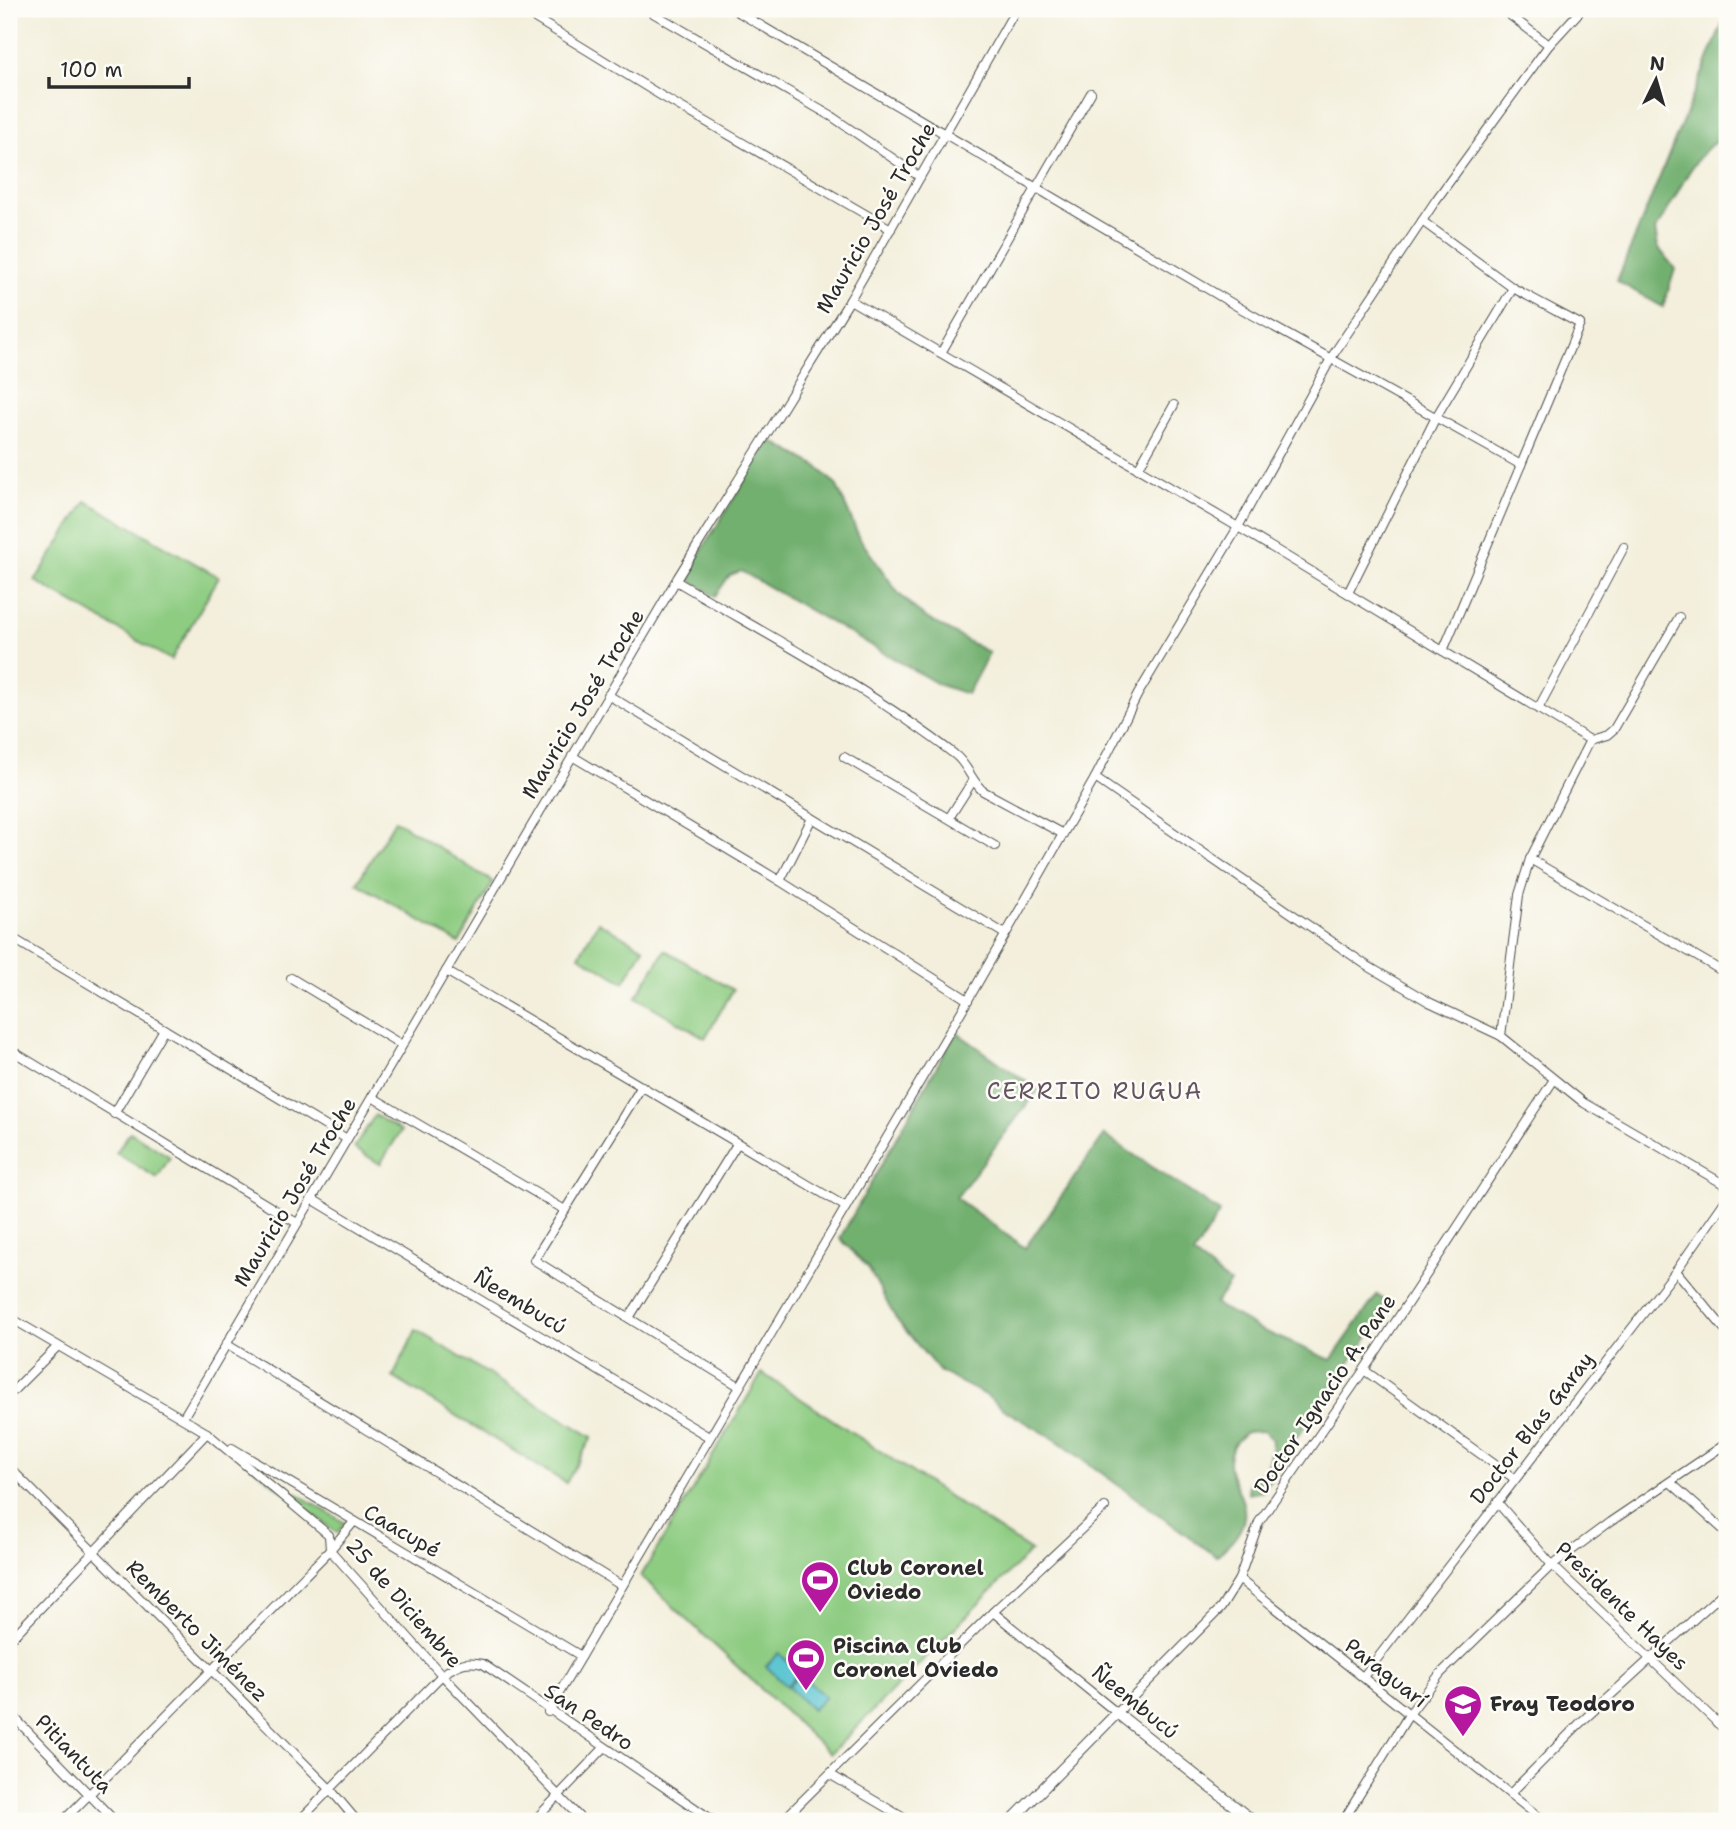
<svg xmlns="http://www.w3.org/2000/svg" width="1736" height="1830" font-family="'Shantell Sans',sans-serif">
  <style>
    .green { fill: #8ecc82; stroke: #5c7c56; stroke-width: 2 }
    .forest { fill: #72b070; stroke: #4e6e4e; stroke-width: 2 }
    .water { fill: #58c4d0; stroke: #42787e; stroke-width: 2 }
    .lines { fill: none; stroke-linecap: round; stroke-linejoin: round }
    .minor-casing { stroke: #494846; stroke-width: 10 }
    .tertiary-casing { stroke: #494846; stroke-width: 12 }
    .minor { stroke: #fff; stroke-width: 8 }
    .tertiary { stroke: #fff; stroke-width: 10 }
    .labels { text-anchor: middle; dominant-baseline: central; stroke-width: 5; stroke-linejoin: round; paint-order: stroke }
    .street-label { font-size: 21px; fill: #2b2b2b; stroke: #fdfcf7 }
    .poi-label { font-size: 21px; font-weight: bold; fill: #2b2b2b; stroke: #fdfcf7; text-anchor: start }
    .neighbourhood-label { font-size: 23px; letter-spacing: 2px; fill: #62535e; stroke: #fdfcf7 }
  </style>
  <rect width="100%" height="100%" fill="#fdfcf7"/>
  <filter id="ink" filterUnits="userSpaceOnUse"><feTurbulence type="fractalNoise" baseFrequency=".0143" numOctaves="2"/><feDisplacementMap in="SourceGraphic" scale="14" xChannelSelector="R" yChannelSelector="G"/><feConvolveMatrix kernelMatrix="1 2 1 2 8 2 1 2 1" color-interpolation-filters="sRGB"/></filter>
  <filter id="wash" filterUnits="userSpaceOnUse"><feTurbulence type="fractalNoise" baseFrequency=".00686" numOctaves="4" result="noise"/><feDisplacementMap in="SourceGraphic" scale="28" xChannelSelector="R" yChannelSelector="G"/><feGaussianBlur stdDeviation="1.57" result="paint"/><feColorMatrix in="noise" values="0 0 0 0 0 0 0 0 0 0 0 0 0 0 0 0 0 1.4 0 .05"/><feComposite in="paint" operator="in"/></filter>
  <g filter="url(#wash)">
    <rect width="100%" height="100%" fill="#f3efdc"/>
    <!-- green -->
    <g class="green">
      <polygon points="86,501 219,577 171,660 35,581"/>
      <polygon points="395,820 493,882 459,943 357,883"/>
      <polygon points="598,922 644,948 624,982 579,956"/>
      <polygon points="665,950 733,990 705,1038 636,997"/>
      <polygon points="375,1115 401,1131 380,1164 354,1148"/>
      <polygon points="130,1132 170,1157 157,1178 116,1153"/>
      <polygon points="416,1330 592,1437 566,1483 393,1377"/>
      <polygon points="762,1373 1031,1551 830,1754 641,1576"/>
      <polygon points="250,1465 345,1523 337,1533"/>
    </g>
    <!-- forest -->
    <g class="forest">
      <path d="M 1727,13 L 1727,146 L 1715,142 C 1687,163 1676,202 1655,230 L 1658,247 L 1675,269 L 1663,307 L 1617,281 Z"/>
      <polygon points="770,440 817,466 837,486 860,539 899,594 923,616 989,653 967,694 940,685 741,571 730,575 715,596 685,577"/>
      <path d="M 956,1032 L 1038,1090 L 956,1198 L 1025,1248 L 1104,1135 L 1220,1212 L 1193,1255 L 1230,1283 L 1215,1304 L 1259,1329 L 1331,1360 L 1377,1295 L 1391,1305 L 1295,1440 L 1263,1491 L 1248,1494 L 1248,1485 C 1265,1474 1271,1461 1272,1440 L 1264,1431 L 1246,1432 C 1242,1436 1234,1442 1232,1448 C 1215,1486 1279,1507 1216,1556 L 1056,1440 L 1008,1412 L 984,1394 L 940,1372 L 896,1319 L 869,1269 L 840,1238 Z"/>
    </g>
    <!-- water -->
    <g class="water">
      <polygon points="779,1653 799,1673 786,1686 766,1666"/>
      <polygon points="800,1674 825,1697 812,1710 788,1687"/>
    </g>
  </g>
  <g filter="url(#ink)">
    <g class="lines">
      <defs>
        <g id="minor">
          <polyline points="520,9 660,95 891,229"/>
          <polyline points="646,9 831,116 920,177"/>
          <polyline points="733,9 1240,308 1521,465"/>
          <polyline points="1502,9 1549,45"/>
          <polyline points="1422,221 1513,288 1580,324 1443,651"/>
          <polyline points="850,300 1238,527 1590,740 1530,859 1519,895 1501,1036"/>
          <polyline points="941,353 1091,93"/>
          <polyline points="1138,469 1174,405"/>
          <path d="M 676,581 C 769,636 868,688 954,754 C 967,763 971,781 983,791 L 1063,834"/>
          <polyline points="1348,593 1436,417 1513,288"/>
          <polyline points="608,695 1005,934"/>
          <polyline points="1538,709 1624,547"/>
          <polyline points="1590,740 1607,735 1614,729 1679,617"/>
          <polyline points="572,756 780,881 968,1000"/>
          <polyline points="844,757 995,846"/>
          <polyline points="1095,778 1366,965 1429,1002 1501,1036 1584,1103 1727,1186"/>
          <polyline points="949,818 972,782"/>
          <polyline points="1530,859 1727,974"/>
          <polyline points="780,881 812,818"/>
          <polyline points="9,936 347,1139"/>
          <polyline points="446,971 846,1207"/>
          <polyline points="291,978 402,1045"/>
          <polyline points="9,1049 297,1223"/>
          <polyline points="642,1086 534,1260 739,1386"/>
          <polyline points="372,1097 565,1210"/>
          <polyline points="114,1114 164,1029"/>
          <polyline points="312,1199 709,1437"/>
          <polyline points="1676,1271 1727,1332"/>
          <polyline points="9,1317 207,1433 329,1535 330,1550 442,1675 583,1821"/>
          <polyline points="629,1318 737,1144"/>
          <polyline points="226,1344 622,1586"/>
          <polyline points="1364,1370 1515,1479"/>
          <polyline points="9,1395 58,1346"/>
          <polyline points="183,1418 678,577 850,300 1016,9"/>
          <polyline points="232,1448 581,1656"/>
          <polyline points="9,1467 330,1789 357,1821"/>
          <polyline points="1670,1482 1727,1533"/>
          <polyline points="1497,1502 1552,1565 1727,1732"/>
          <polyline points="1239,1579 1544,1821"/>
          <polyline points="993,1612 1117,1713 1221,1608 1239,1579 1259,1522 1364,1370 1553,1081"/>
          <polyline points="9,1641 207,1433"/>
          <polyline points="1363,1677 1676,1271 1727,1198"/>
          <polyline points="9,1712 115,1821"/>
          <polyline points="548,1712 968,1000 1095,778 1138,694 1238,527 1333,355 1436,200 1549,45 1582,9"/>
          <polyline points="1717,1723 1727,1712"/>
          <polyline points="831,1775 909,1821"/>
          <polyline points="1510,1794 1579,1724 1727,1589"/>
          <polyline points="63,1821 330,1550 353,1523"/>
          <path d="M 299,1821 L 442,1675 C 457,1664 465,1660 483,1664 L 714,1821"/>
          <polyline points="534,1821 604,1748"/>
          <polyline points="782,1821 993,1612 1105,1507"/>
          <polyline points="1343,1821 1410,1713 1440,1674 1552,1565 1610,1522 1727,1443"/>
        </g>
        <polyline id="tertiary" points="1011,1821 1117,1713 1253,1821"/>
      </defs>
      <!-- minor casing -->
      <use href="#minor" class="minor-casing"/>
      <!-- tertiary casing -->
      <use href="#tertiary" class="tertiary-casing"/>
      <!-- minor -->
      <use href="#minor" class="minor"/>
      <!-- tertiary -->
      <use href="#tertiary" class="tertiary"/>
    </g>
  </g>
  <!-- icons -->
  <defs>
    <symbol id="stadium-pin" viewBox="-11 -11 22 30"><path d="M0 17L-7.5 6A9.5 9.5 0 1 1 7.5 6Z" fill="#b5179e" stroke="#fdfcf7"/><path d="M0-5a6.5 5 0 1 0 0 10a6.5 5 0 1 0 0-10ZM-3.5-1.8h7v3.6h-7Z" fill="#fff"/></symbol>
    <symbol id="school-pin" viewBox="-11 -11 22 30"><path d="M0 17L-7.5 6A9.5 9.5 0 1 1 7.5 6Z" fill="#b5179e" stroke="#fdfcf7"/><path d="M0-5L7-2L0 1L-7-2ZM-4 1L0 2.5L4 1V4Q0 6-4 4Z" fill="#fff"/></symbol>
  </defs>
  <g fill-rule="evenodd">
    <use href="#stadium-pin" x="798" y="1558" width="44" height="60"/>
    <use href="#stadium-pin" x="784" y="1636" width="44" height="60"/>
    <use href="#school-pin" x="1441" y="1682" width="44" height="60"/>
  </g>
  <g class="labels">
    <!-- street labels -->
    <g class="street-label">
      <text transform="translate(876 218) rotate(-60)">Mauricio José Troche</text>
      <text transform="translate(583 704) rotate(-59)">Mauricio José Troche</text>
      <text transform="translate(295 1192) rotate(-59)">Mauricio José Troche</text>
      <text transform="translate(520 1302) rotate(31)">Ñeembucú</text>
      <text transform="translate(1325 1394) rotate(-56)">Doctor Ignacio A. Pane</text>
      <text transform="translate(1532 1428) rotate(-52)">Doctor Blas Garay</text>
      <text transform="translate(402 1531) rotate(30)">Caacupé</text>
      <text transform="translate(404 1603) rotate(49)">25 de Diciembre</text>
      <text transform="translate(1622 1606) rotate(44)">Presidente Hayes</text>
      <text transform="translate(197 1631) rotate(45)">Remberto Jiménez</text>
      <text transform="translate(1386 1673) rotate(38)">Paraguarí</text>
      <text transform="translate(1135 1702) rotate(39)">Ñeembucú</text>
      <text transform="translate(589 1717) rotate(34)">San Pedro</text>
      <text transform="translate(74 1754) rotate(46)">Pitiantuta</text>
    </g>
    <!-- poi labels -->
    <g class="poi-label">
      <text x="847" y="1568">Club Coronel<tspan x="847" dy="24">Oviedo</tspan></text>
      <text x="833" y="1646">Piscina Club<tspan x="833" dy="24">Coronel Oviedo</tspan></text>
      <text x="1490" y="1704">Fray Teodoro</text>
    </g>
    <!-- neighbourhood labels -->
    <g class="neighbourhood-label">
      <text x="1095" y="1091">CERRITO RUGUA</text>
    </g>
  </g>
  <!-- margin -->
  <rect width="1736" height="1830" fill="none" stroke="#fdfcf7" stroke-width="35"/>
  <!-- north arrow -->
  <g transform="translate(1656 80) rotate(5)" stroke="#fdfcf7" stroke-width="5" paint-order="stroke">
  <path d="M0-5L12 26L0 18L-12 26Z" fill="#2b2b2b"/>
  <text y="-10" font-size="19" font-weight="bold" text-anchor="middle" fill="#2b2b2b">N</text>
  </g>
  <!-- scale -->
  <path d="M49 77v10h140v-10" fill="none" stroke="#2b2b2b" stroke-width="3.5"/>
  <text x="60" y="77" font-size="21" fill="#2b2b2b" stroke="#fdfcf7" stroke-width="5" paint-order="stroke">100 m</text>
</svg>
